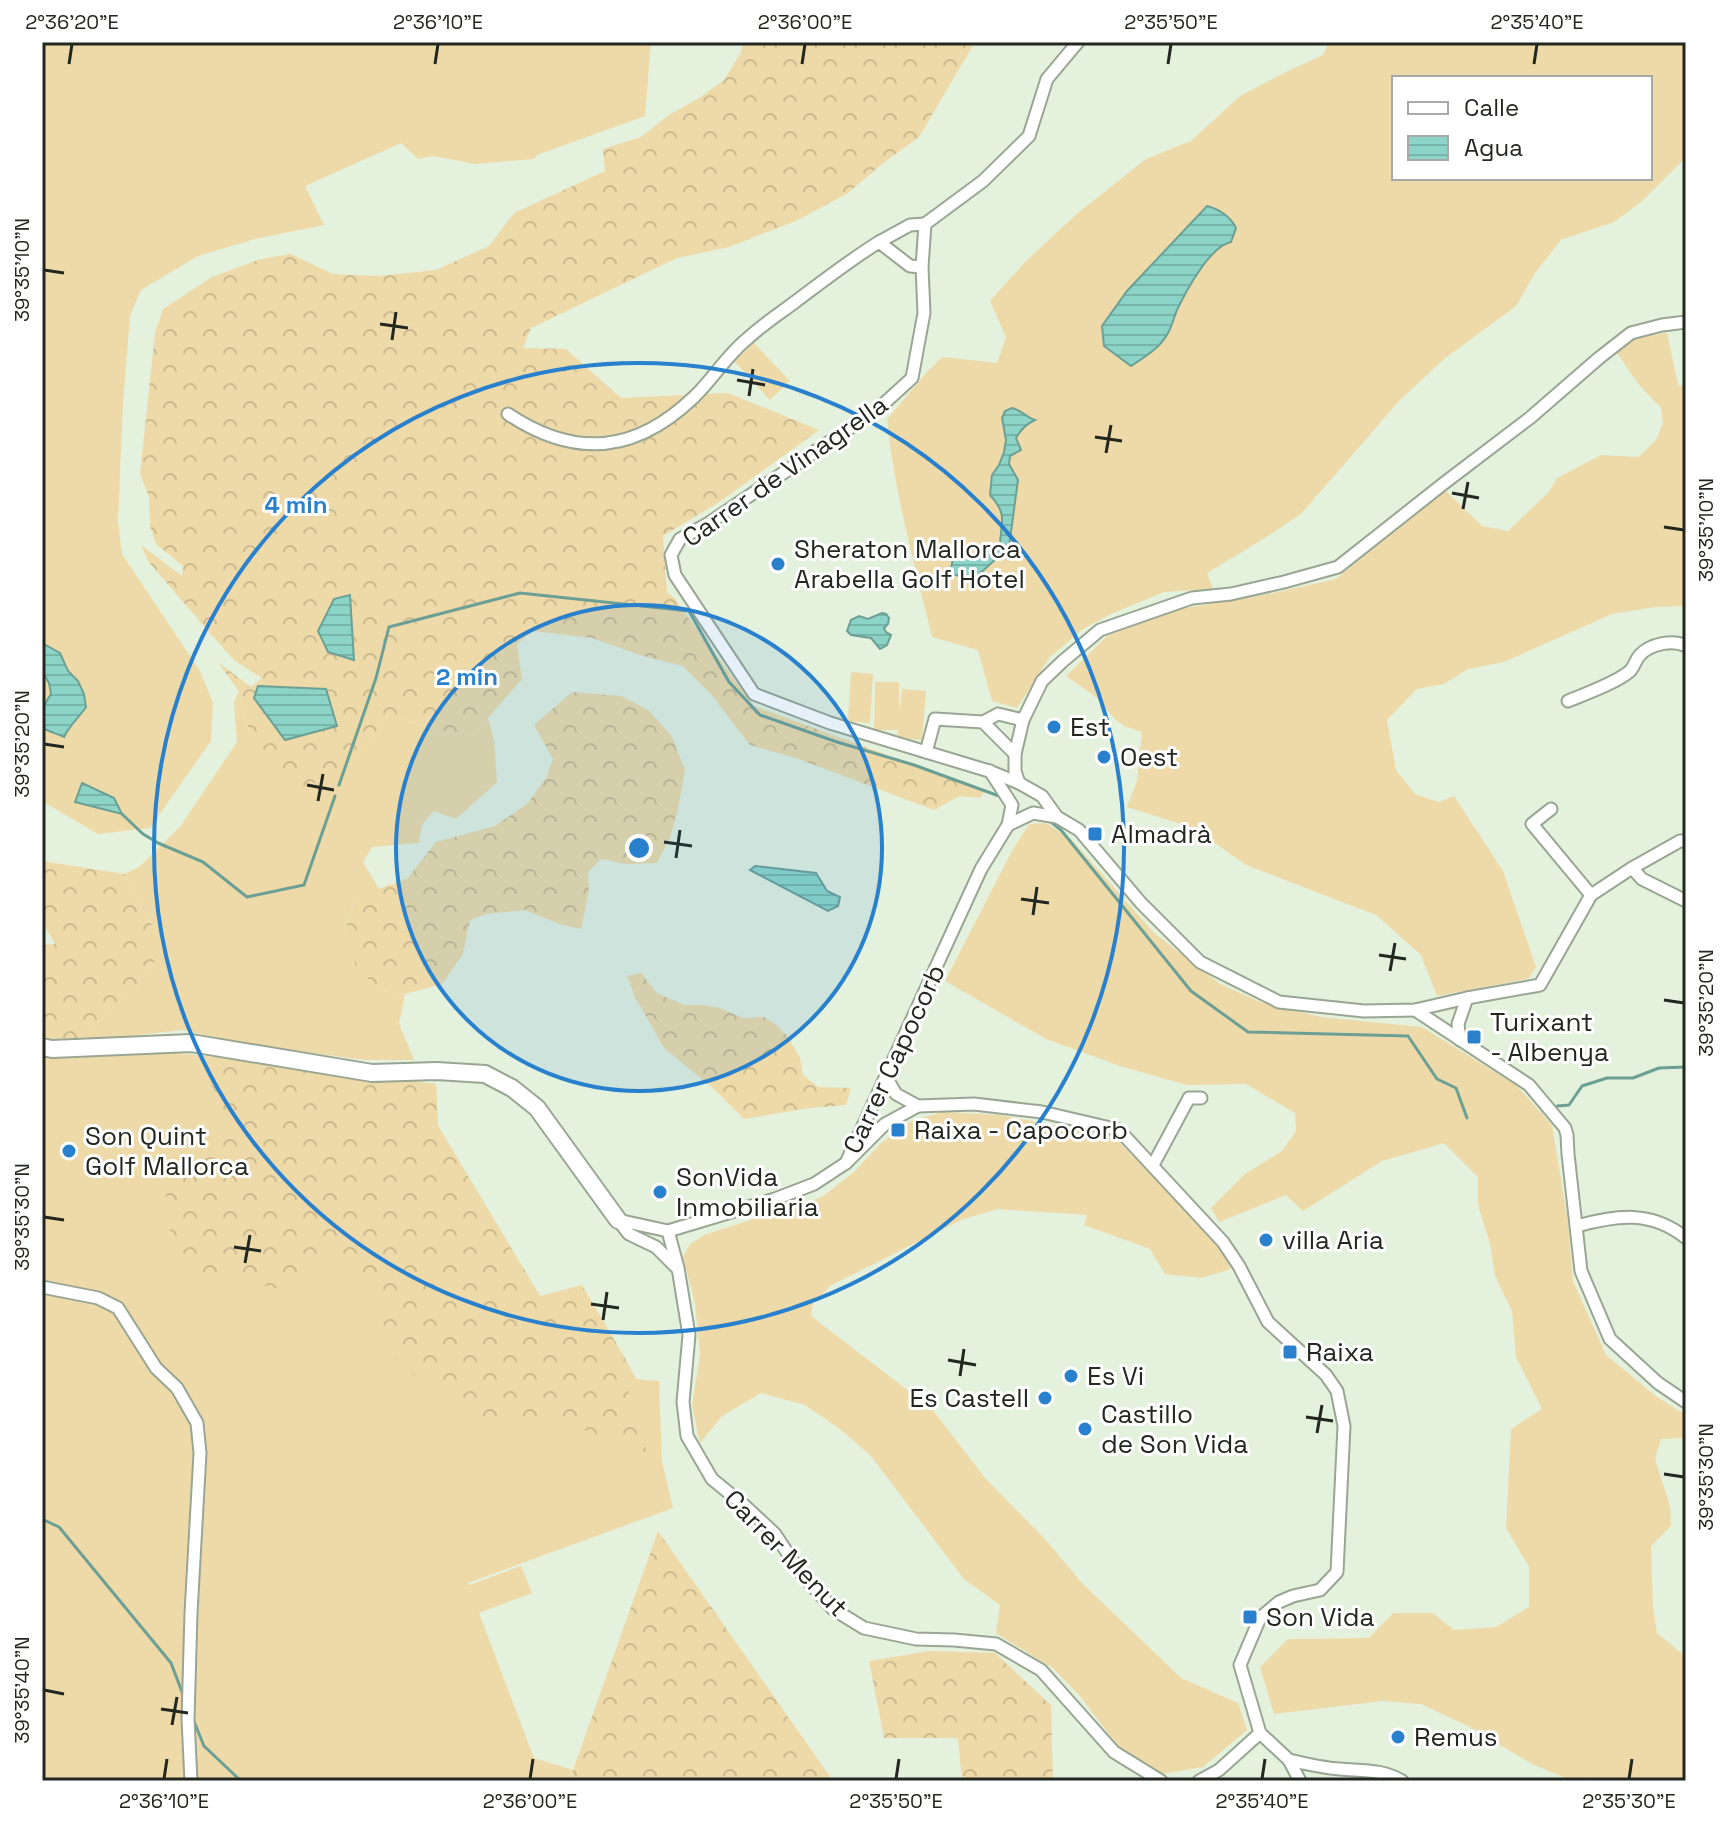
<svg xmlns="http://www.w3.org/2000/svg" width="1728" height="1823" font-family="'Space Grotesk',sans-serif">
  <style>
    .grass { fill: #eedaa8; fill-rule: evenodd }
    .forest { fill: url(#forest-crowns) }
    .water { fill: url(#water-rules); stroke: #6ca095; stroke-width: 2 }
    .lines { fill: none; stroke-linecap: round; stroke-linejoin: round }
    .stream { stroke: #6ca095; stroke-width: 3 }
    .street-casing { stroke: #99a693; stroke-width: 15 }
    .secondary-casing { stroke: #99a693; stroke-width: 20 }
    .street { stroke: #fff; stroke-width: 11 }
    .secondary { stroke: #fff; stroke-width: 16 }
    .ticks { fill: none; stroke: #222720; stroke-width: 3 }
    .ring { fill: none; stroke: #2981ce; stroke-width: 4 }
    .poi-dot { fill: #2981ce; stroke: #fff; stroke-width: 3 }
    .labels { text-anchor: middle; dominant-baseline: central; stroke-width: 6; stroke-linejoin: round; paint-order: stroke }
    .street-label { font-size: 26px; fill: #222720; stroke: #fff }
    .poi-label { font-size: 26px; fill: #222720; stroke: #fff; text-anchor: start }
    .centre { fill: #2981ce; stroke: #fff; stroke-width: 4 }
    .ring-label { font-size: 24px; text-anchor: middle; font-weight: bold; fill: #2981ce; stroke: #fff; stroke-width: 6; stroke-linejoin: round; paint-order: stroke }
    .neatline { fill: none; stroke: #222720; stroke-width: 3 }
    .ticks-label { font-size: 20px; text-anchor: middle; fill: #222720 }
  </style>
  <defs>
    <pattern id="forest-crowns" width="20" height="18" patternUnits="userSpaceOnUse" patternTransform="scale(2)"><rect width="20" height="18" fill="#eedaa8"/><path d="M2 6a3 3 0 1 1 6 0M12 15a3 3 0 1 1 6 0" fill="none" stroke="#ccbb90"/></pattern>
    <pattern id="water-rules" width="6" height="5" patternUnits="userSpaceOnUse" patternTransform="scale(2)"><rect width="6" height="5" fill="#8cd4c7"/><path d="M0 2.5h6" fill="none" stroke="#78b6ab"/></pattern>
  </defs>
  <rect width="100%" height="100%" fill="#e4f1dd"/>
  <!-- grass -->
  <g class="grass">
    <polygon points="42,42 651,42 645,116 537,155 534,159 475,164 433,156 418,159 401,143 305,186 324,225 255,239 198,256 141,290 130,316 123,403 118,521 122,554 200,671 213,703 211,741 150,828 98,834 42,801"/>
    <path d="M 1329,42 L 1686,42 L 1686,161 L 1682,161 L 1641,202 L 1614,222 L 1561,240 L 1535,273 L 1516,306 L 1444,359 L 1399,401 L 1301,514 L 1263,539 L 1207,573 L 1213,589 L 1164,592 L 1113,613 L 1083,629 L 1049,658 L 1017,708 L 992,701 L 978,650 L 932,637 C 915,565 894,492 887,419 L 928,371 L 942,357 L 997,363 L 1006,337 L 990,301 L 1027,260 L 1079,212 L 1146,159 L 1191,141 L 1240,96 L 1286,72 L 1323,55 ZM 1394,78 L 1650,78 L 1650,178 L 1394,178 Z"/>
    <polygon points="1667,333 1678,385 1686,387 1686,606 1655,607 1612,614 1504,662 1468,669 1444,684 1417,689 1387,720 1396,770 1415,794 1439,802 1454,796 1503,871 1536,967 1528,979 1437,996 1421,955 1376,915 1246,865 1194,828 1127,807 1137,781 1142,732 1124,726 1115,719 1096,697 1066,676 1107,636 1168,611 1264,595 1336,579 1445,490 1482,526 1508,531 1549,492 1557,478 1601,455 1639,457 1656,440 1663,423 1661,408 1639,385 1617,353 1637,337"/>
    <polygon points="754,343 790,381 770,400 734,361"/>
    <polygon points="851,672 873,674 870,723 848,721"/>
    <polygon points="875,682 899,682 899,714 902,689 926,691 922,740 898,738 898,730 874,730"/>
    <polygon points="239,692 251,738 348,768 389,715 433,729 472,736 488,718 494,740 497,782 456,819 434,811 422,824 419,843 372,847 363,862 379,889 355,897 345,930 357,967 382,991 405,994 399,1024 414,1060 365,1060 246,1044 182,1030 103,1039 77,1040 137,987 164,947 124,874 139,867 180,827 237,742 234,702"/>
    <polygon points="1046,823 1071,839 1153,932 1220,984 1260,1002 1321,1017 1422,1027 1516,1085 1552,1125 1568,1223 1573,1281 1606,1355 1657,1397 1686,1415 1686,1438 1661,1439 1655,1459 1670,1506 1671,1526 1651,1546 1653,1607 1657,1633 1686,1657 1686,1781 1601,1781 1595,1777 1568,1779 1532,1764 1472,1728 1421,1704 1383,1701 1274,1714 1260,1667 1288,1639 1369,1638 1393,1613 1433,1613 1454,1630 1496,1627 1529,1607 1529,1567 1506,1528 1511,1429 1542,1409 1516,1357 1512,1311 1495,1276 1490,1244 1478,1205 1478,1177 1444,1143 1382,1161 1303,1211 1286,1195 1219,1222 1211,1208 1245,1174 1282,1151 1296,1131 1295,1113 1246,1084 1187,1085 1123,1067 1046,1039 945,981 1012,851 1029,824"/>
    <polygon points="177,1053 436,1084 438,1126 590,1380 625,1358 636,1379 659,1381 662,1462 673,1508 468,1583 470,1585 521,1566 532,1593 479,1613 534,1758 573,1770 572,1781 42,1781 42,1055"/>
    <polygon points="943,1112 1000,1115 1114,1137 1218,1243 1231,1269 1201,1278 1165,1274 1150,1249 1084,1225 1087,1215 997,1209 961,1220 830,1286 813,1303 811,1316 932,1409 985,1478 1044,1538 1082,1583 1181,1678 1238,1703 1247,1730 1203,1767 1161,1774 1118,1746 1079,1695 1054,1669 996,1633 1000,1605 964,1579 871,1456 840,1429 805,1405 761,1393 722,1416 700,1443 692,1405 700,1355 695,1303 683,1257 690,1244 704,1235 822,1197 855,1171 881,1143 913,1120"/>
  </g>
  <!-- forest -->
  <g class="forest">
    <polygon points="744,42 975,42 919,137 882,164 848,193 798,220 729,247 677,258 531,328 523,348 566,349 621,398 728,393 819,430 721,501 663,536 667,592 674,598 754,706 985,791 980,798 960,796 934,810 796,758 750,745 711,694 683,666 643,656 592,638 533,631 517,644 522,679 472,736 433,729 389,715 348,768 290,794 251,738 239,692 218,662 251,687 262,678 235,661 208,631 148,561 141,545 182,576 183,566 156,544 150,526 149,497 140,474 155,333 163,309 212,277 261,259 291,254 333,274 379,276 436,270 489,246 514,213 605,171 603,149 641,137 669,115 699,98 724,80 740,54"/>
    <polygon points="572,692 621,696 647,709 671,735 685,770 678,809 670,838 657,863 626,864 601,859 588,872 589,891 581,929 559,924 525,910 486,914 470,920 463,954 442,984 405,994 382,991 356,967 345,931 355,897 407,879 436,842 495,826 528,803 546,778 553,759 534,725"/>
    <polygon points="43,861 124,874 164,947 137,987 77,1040 42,1038 42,945 55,944 42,921"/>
    <polygon points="641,973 657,993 684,1005 702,1005 720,1008 743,1018 764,1017 778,1026 788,1037 800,1058 803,1075 818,1087 851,1088 846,1105 810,1108 744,1119 714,1089 664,1048 635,997 627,976"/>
    <path d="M 189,1054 L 436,1084 L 438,1126 L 540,1296 L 582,1285 L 625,1358 L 629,1397 L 638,1429 L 649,1455 L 622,1448 L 571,1423 L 482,1416 L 399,1366 L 384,1330 L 383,1303 L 367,1279 L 347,1257 L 317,1258 L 314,1272 L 289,1290 C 251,1285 214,1275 176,1269 L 175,1239 L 163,1218 L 169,1167 L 222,1124 L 222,1101 Z"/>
    <polygon points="658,1531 833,1781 572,1781 573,1770"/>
    <polygon points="930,1651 995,1653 1051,1705 1053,1781 962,1781 958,1738 884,1738 869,1661"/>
  </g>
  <!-- water -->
  <g class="water">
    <path d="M 1207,206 C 1219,209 1231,217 1236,228 L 1231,242 C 1210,246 1186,291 1177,310 C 1174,317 1172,326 1168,333 C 1160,348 1145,357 1131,366 L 1104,346 L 1102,326 L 1127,291 Z"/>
    <path d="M 1012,408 C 1021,410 1026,417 1035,420 C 1026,424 1021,429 1016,438 L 1021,450 L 1010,456 L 1009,464 L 1018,480 L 1009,547 L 976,577 L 971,578 L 950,574 L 953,558 L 961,552 L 973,555 L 983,549 L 992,548 L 1000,545 C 1001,521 1008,515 990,495 L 992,475 L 999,465 L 1004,452 L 1006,440 L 1002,418 L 1005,411 Z"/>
    <polygon points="350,595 354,660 328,652 318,631 334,599"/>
    <polygon points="882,613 886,614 889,618 888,624 884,628 886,632 891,635 887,645 880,649 871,638 851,635 847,631 851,620 859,616 868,619"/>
    <path d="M 42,643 L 60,653 L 68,671 L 78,681 L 84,694 L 86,707 C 78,719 71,723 64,737 C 59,734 48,732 44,728 C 36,718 45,703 51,694 L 49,683 L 42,671 Z"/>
    <polygon points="258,686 326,689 337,726 285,740 254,698"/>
    <polygon points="82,783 114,798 122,814 75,802"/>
    <polygon points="755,866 816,873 827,891 840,897 838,906 828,911 750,870"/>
  </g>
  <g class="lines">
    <!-- stream -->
    <g class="stream">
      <polyline points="339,785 376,678 389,627 520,593 689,611 729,682 760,715 837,742 914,765 999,796"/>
      <polyline points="122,814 143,834 158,843 203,862 247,897 304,885 335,796"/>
      <polyline points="1051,822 1061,830 1191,991 1248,1032 1408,1036 1437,1079 1456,1088 1467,1118"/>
      <polyline points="1557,1106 1569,1105 1582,1086 1607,1078 1633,1078 1659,1068 1686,1067"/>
      <polyline points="42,1519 59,1527 171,1663 184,1697"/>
      <polyline points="193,1719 204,1746 241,1781"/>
    </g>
    <defs>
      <g id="street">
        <polyline points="925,224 922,267 924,313 912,378 878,409 709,523 680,539 671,555 675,575 754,694 830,723 989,771 1019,783 1042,796 1057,817"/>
        <polyline points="925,224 983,181 1029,136 1047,79 1078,42"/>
        <polyline points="879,242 910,225 925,224"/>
        <path d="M 508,414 C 575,459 636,453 694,397 C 713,379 726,356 747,339 C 762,325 779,314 795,302 C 823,281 850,260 879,242 L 910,266 L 922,267"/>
        <path d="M 1568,701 C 1585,694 1616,683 1630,671 C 1634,667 1636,659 1640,655 C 1650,644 1673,639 1686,646"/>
        <polyline points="983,722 998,714 1023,720"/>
        <polyline points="926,752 935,719 983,722 1015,754"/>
        <polyline points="1019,783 1015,771 1015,754 1023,720 1042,681 1063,661 1100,630 1192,598 1231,594 1284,582 1338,567 1443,484 1531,417 1599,358 1631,333 1662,325 1686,322"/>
        <polyline points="1551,809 1532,824 1591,895"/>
        <polyline points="1008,825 1033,813 1057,817 1079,830 1141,903 1200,962 1279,1002 1364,1011 1415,1010 1467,998 1540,985 1591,895 1632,868 1680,841 1686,841"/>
        <polyline points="1632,868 1642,879 1686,901"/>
        <polyline points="1415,1010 1529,1085 1565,1128 1567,1135 1568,1154 1581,1271 1610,1339 1658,1383 1686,1402"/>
        <polyline points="1460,1040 1458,1024 1467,998"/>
        <polyline points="886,1077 896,1094 918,1106"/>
        <polyline points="846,1163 885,1124 918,1106 974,1104 1042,1112 1119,1130 1223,1242 1239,1266 1268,1322 1326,1375 1337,1391 1344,1426 1337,1572 1320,1590 1293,1596 1279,1602 1260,1618 1240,1665 1260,1733 1289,1760 1300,1781"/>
        <polyline points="1153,1165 1189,1098 1201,1098"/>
        <polyline points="618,1220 668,1231 775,1199 814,1184 846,1163 981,869 1008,825 1012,805 990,771"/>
        <polyline points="618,1220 629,1234 656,1247 677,1268"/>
        <path d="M 1577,1226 C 1617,1215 1651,1210 1686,1238"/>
        <polyline points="668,1231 678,1268 689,1335 683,1402 687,1436 712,1479 745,1506 775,1534 800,1572 833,1609 864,1628 916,1639 954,1640 996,1644 1041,1670 1114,1752 1161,1781"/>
        <polyline points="42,1287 98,1298 118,1308 156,1368 177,1388 197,1423 200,1453 191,1613 188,1719 191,1781"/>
        <path d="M 1289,1760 C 1306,1764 1323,1768 1340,1769 C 1362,1771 1382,1769 1402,1781"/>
        <polyline points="1199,1781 1219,1770 1260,1733"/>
      </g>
      <polyline id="secondary" points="42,1047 52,1049 191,1043 372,1073 437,1071 485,1074 512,1088 537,1108 618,1220"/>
    </defs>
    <!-- street casing -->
    <use href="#street" class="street-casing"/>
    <!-- secondary casing -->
    <use href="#secondary" class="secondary-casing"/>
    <!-- street -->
    <use href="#street" class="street"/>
    <!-- secondary -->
    <use href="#secondary" class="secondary"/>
  </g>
  <!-- ticks -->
  <path class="ticks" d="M 69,64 L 72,44M 435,64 L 438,44M 802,64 L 805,44M 1168,64 L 1171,44M 1534,64 L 1537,44M 44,270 L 64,273M 380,324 L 408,328M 392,340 L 396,312M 737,380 L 765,385M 749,396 L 753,369M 1095,437 L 1122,441M 1106,453 L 1111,425M 1452,493 L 1479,498M 1463,509 L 1468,482M 1664,527 L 1684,530M 44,744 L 64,747M 307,785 L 334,790M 318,801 L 323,774M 664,842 L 692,846M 676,858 L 680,830M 1021,899 L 1049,903M 1033,915 L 1037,887M 1379,955 L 1406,959M 1390,971 L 1395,943M 1664,1000 L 1684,1003M 44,1217 L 64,1220M 234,1247 L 261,1251M 245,1263 L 250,1235M 591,1304 L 619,1308M 603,1320 L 607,1292M 948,1360 L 976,1365M 960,1376 L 964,1349M 1306,1417 L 1333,1421M 1317,1433 L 1322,1405M 1664,1474 L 1684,1477M 44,1690 L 64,1694M 161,1709 L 188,1713M 172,1725 L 177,1697M 164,1779 L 167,1759M 530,1779 L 533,1759M 896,1779 L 899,1759M 1262,1779 L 1265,1759M 1629,1779 L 1632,1759"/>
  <!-- distance rings -->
  <circle cx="639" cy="848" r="243" fill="#2981ce" fill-opacity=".12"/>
  <g class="ring">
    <circle cx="639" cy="848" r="243"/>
    <circle cx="639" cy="848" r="485"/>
  </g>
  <!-- markers -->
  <g class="poi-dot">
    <circle cx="778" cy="564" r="8"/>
    <circle cx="1054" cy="727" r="8"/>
    <circle cx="1104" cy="757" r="8"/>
    <rect x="1087" y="826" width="16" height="16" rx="4"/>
    <rect x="1466" y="1029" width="16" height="16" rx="4"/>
    <rect x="890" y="1122" width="16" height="16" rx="4"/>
    <circle cx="69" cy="1151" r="8"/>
    <circle cx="660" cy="1192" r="8"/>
    <circle cx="1266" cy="1240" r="8"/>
    <rect x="1282" y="1344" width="16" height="16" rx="4"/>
    <circle cx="1071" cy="1376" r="8"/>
    <circle cx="1045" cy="1398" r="8"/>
    <circle cx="1085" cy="1429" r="8"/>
    <rect x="1242" y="1609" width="16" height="16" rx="4"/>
    <circle cx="1398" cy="1737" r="8"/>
  </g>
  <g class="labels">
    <!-- street labels -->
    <g class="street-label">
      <text transform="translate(785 471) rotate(-35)">Carrer de Vinagrella</text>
      <text transform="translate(894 1059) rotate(-65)">Carrer Capocorb</text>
      <text transform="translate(786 1553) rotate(46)">Carrer Menut</text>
    </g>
    <!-- poi labels -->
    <g class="poi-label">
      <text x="794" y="549">Sheraton Mallorca<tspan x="794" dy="30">Arabella Golf Hotel</tspan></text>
      <text x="1070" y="727">Est</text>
      <text x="1120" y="757">Oest</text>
      <text x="1111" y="834">Almadrà</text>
      <text x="1490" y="1022">Turixant<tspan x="1490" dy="30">- Albenya</tspan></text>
      <text x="914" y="1130">Raixa - Capocorb</text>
      <text x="85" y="1136">Son Quint<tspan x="85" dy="30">Golf Mallorca</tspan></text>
      <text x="676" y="1177">SonVida<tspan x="676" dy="30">Inmobiliaria</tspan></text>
      <text x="1282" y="1240">villa Aria</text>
      <text x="1306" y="1352">Raixa</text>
      <text x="1087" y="1376">Es Vi</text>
      <text x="1029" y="1398" text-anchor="end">Es Castell</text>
      <text x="1101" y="1414">Castillo<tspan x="1101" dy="30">de Son Vida</tspan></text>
      <text x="1266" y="1617">Son Vida</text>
      <text x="1414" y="1737">Remus</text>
    </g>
  </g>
  <circle cx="639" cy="848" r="12" class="centre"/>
  <g class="ring-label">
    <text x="296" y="513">4 min</text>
    <text x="467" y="685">2 min</text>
  </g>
  <!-- border -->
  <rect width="1728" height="1823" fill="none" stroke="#ffffff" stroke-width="88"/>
  <!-- legend -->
  <rect x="1392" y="76" width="260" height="104" fill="#ffffff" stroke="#a7a9a6" stroke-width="2"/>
  <rect x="1408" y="102" width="40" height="12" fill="#ffffff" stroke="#a7a9a6" stroke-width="2"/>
  <text x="1464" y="116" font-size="24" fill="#222720">Calle</text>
  <rect x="1408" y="136" width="40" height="24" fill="url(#water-rules)" stroke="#a7a9a6" stroke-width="2"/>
  <text x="1464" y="156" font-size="24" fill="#222720">Agua</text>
  <rect x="44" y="44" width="1640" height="1735" class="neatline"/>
  <g class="ticks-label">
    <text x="72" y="29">2°36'20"E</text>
    <text x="438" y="29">2°36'10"E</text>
    <text x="805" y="29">2°36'00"E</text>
    <text x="1171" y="29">2°35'50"E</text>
    <text x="1537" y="29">2°35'40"E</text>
    <text transform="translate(22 270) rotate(-90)" y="7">39°35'10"N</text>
    <text transform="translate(1706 530) rotate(-90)" y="7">39°35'10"N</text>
    <text transform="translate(22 744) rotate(-90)" y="7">39°35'20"N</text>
    <text transform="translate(1706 1003) rotate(-90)" y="7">39°35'20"N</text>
    <text transform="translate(22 1217) rotate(-90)" y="7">39°35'30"N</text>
    <text transform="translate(1706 1477) rotate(-90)" y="7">39°35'30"N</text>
    <text transform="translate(22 1690) rotate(-90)" y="7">39°35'40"N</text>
    <text x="164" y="1808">2°36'10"E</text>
    <text x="530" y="1808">2°36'00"E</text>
    <text x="896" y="1808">2°35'50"E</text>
    <text x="1262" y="1808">2°35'40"E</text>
    <text x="1629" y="1808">2°35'30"E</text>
  </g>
</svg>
